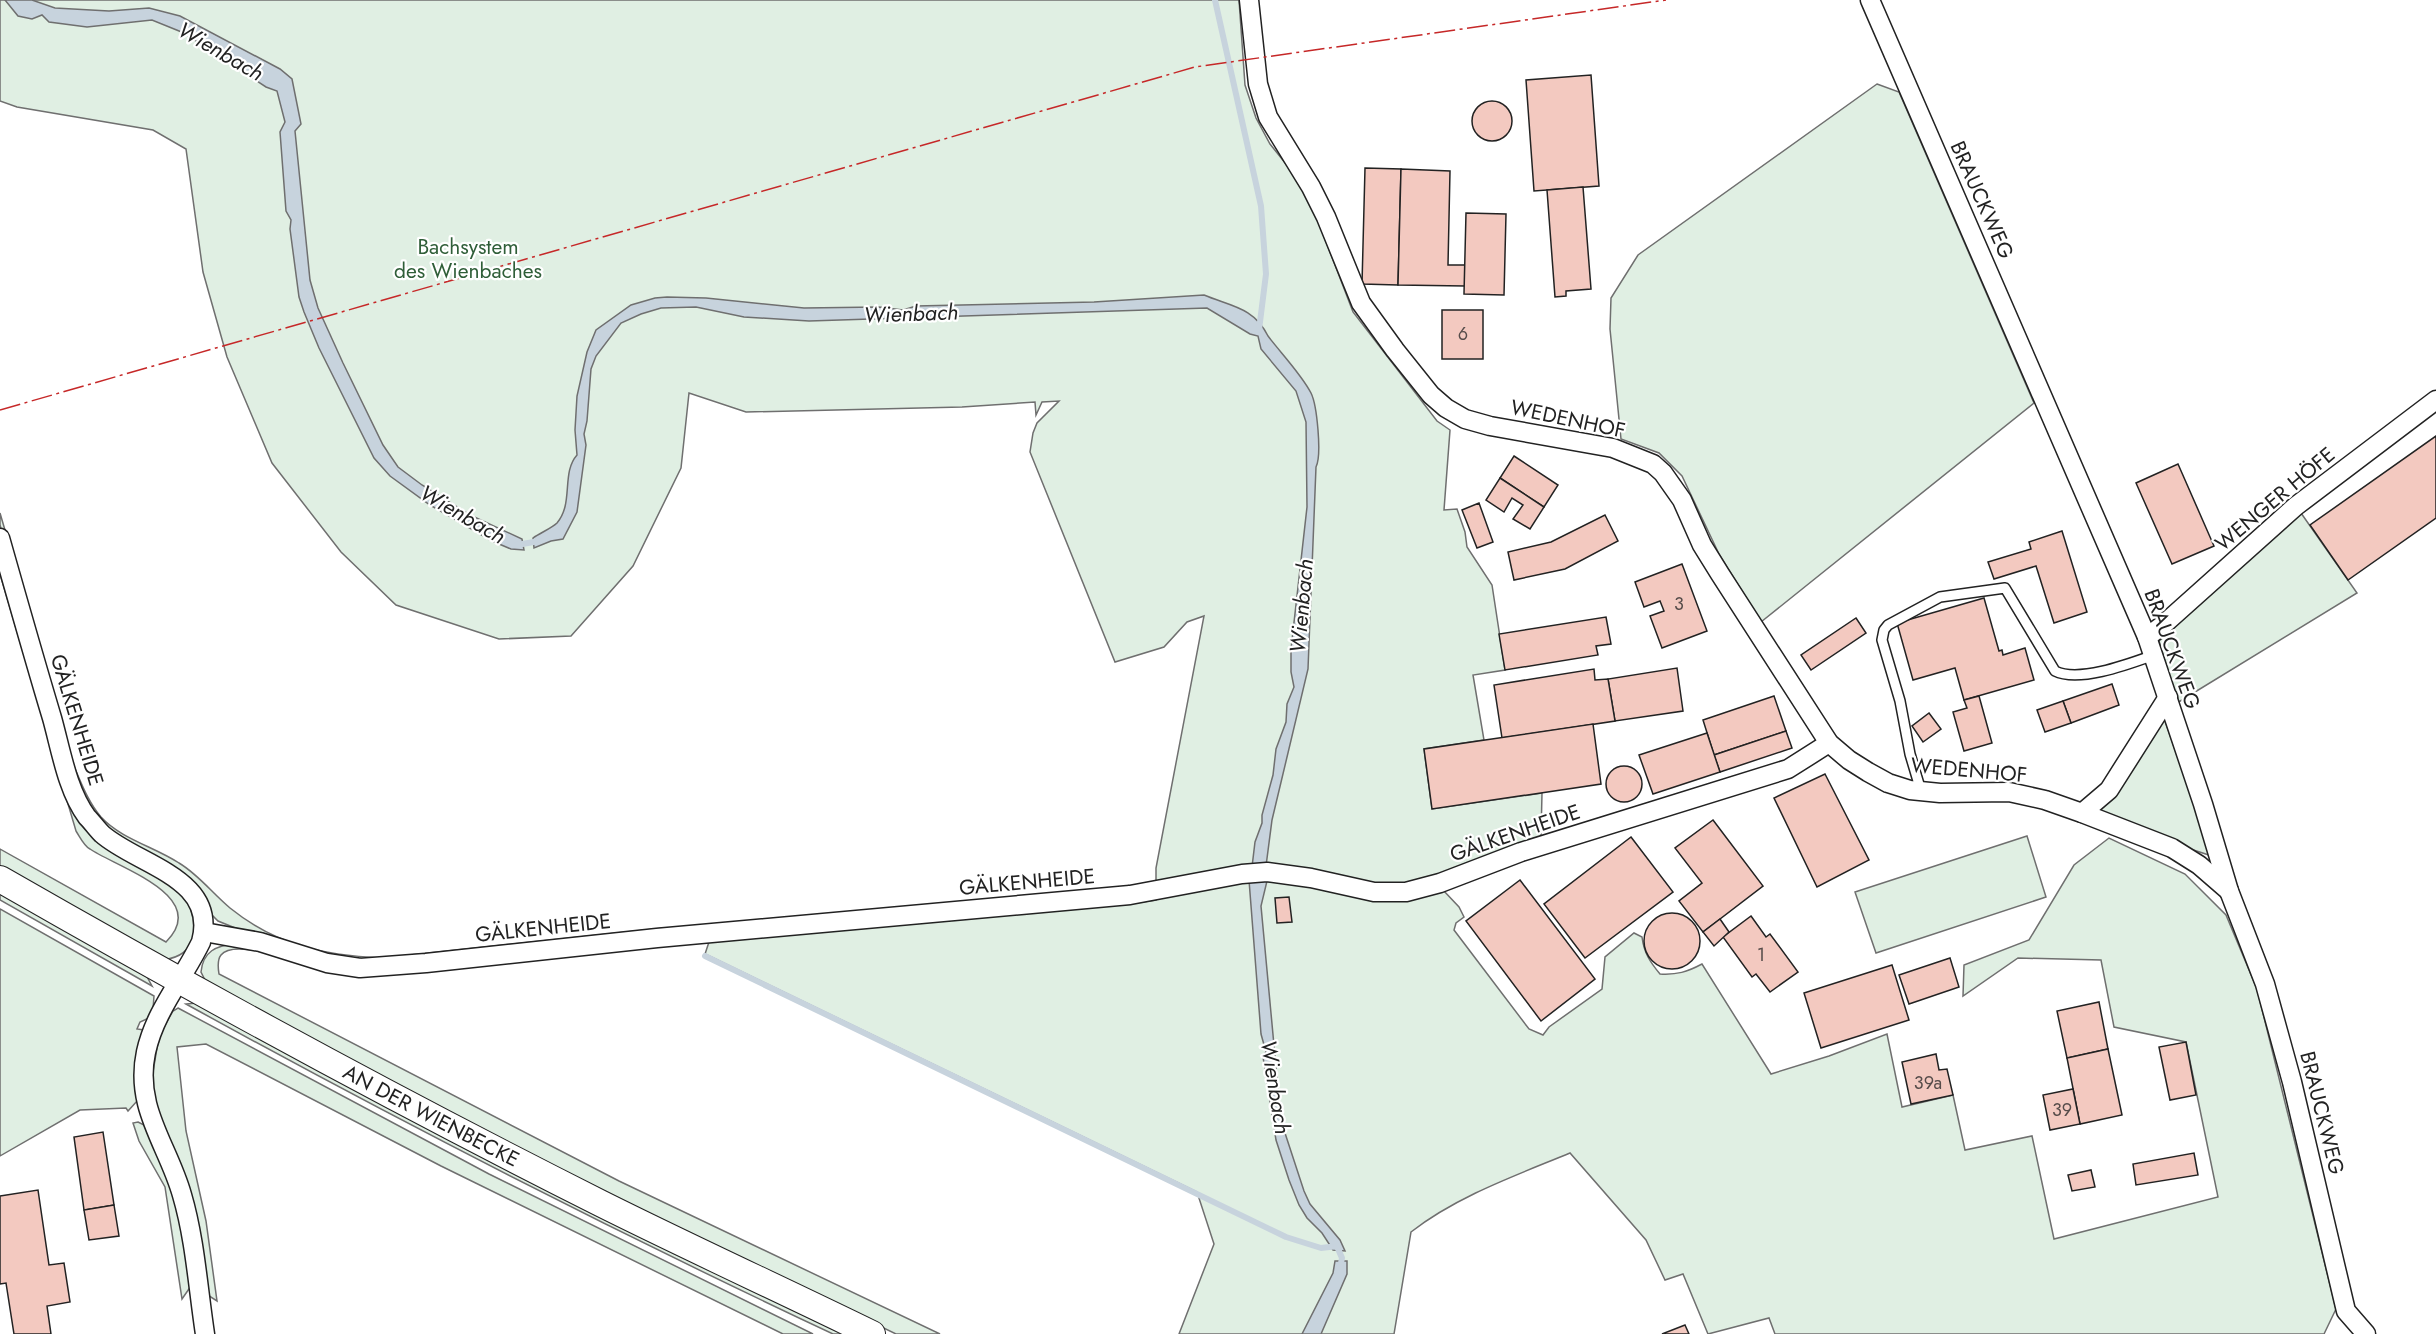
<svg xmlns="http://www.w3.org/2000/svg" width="2436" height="1334" font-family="Jost,sans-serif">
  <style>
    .green { fill: #e0efe3; stroke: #6f6f6f; stroke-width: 1.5 }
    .water { fill: #c7d3dd; stroke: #6f6f6f; stroke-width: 1.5 }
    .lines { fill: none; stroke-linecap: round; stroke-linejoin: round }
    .stream { stroke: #c7d3dd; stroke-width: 6 }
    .building { fill: #f3c9c0; stroke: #222; stroke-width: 1.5 }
    .lane-casing { stroke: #222; stroke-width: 12 }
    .street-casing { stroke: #222; stroke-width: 21 }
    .secondary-casing { stroke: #222; stroke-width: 28 }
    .lane { stroke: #fff; stroke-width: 9 }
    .street { stroke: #fff; stroke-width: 18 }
    .secondary { stroke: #fff; stroke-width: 26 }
    .power { stroke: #c62828; stroke-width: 1.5; stroke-dasharray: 21 4.5 3 4.5; stroke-linecap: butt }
    .labels { text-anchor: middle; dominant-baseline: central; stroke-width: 4.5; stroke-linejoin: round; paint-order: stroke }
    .number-label { font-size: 18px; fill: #564c4a }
    .street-label { font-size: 21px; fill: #222; stroke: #fff }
    .park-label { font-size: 21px; fill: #2f5e38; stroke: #fff }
    .water-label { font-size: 22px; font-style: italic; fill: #222; stroke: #fff }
  </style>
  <rect width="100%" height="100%" fill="#fff"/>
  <!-- green -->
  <g class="green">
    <path d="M 0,0 L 1239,0 L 1245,85 L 1256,118 L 1270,144 L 1290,169 L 1312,205 L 1353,312 L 1437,421 L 1450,430 L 1444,510 L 1457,509 L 1465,532 L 1467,547 L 1492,585 L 1505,670 L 1473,675 L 1484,740 L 1424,749 L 1432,809 L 1542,793 L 1541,836 L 1437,878 L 1410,885 L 1348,891 L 1443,890 L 1459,907 L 1464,917 L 1456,923 L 1454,930 L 1529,1029 L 1543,1035 L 1549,1027 L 1602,989 L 1605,957 L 1634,933 L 1642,937 C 1644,953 1650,962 1660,974 C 1677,975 1687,972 1702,964 L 1771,1074 L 1829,1056 L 1887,1034 L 1902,1107 L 1953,1095 L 1965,1150 L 2032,1136 L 2054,1239 L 2218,1197 L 2186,1042 L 2114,1027 L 2101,960 L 2018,958 L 1963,996 L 1964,965 L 2029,940 L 2074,865 L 2109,838 L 2185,874 L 2226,915 L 2257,989 L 2336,1309 L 2324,1334 L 1775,1334 L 1769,1318 L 1708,1334 L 1683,1274 L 1665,1280 L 1646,1240 L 1570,1153 C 1517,1175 1457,1196 1411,1232 L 1394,1334 L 1179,1334 L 1214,1244 L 1197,1192 L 705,954 L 709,942 L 1135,903 L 1156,900 L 1156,868 L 1204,616 L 1187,622 L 1164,647 L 1115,662 L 1030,452 L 1033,433 L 1037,423 L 1059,401 L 1042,402 L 1036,415 L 1035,402 L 962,407 L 746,412 L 689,393 L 681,468 L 633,566 L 571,636 L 499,639 L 396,605 L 341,552 L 272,463 L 227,357 L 203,272 L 186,149 L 153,130 L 17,107 L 0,101 Z"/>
    <polygon points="1877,84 1899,92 2034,403 1761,622 1719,554 1682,476 1659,453 1621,439 1610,329 1611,298 1638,255"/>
    <path d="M 0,513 L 73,764 C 81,782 88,802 101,817 C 121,839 155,847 179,863 C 199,875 212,893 230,908 C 277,946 324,955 382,958 L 663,928 L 664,932 L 390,961 L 345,961 L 245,932 L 218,921 L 212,915 L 205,903 L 115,836 L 89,810 L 70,766 L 0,525 Z"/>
    <polygon points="2301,513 2357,593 2177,703 2159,641"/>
    <path d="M 0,556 L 76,812 L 187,897 C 197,924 201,955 163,960 L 0,867 L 0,849 L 166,942 C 212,896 116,867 90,849 C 84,846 80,837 76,831 L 0,574 Z"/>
    <polygon points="2163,715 2212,856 2091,817"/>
    <polygon points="2027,836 2046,897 1876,953 1855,892"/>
    <polygon points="0,891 146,975 152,986 0,900"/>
    <polygon points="0,909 154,996 153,1009 149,1018 140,1022 137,1029 144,1030 138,1100 128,1111 126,1108 80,1110 0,1156"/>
    <path d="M 236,943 L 322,970 C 303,964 235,937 221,955 C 217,960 218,968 219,974 L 619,1181 L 940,1334 L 896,1334 L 572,1177 L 207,984 L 201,972 C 203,951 216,946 236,943 Z"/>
    <path d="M 197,1003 L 848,1334 L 833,1334 C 614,1231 398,1121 186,1004 Z"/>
    <polygon points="178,1008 489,1174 813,1334 783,1334 441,1166 206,1044 177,1047 186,1131 206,1221 217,1301 206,1294 151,1084 157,1048 161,1032 173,1011"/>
    <polygon points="138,1122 144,1125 177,1199 191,1286 182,1299 165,1187 139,1141 133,1123"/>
  </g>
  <!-- water -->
  <g class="water">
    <polygon points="5,0 32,0 55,8 109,11 149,8 180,16 280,69 292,79 301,124 295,131 310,280 318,308 343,363 383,445 398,467 422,485 470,515 522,539 524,550 511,549 492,541 430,505 390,476 374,458 319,348 304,312 299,297 290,229 291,220 286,211 280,132 285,122 277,91 266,87 184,33 152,20 87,27 49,22 42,15 32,19 18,16"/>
    <path d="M 1204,295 C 1230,306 1254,307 1268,336 C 1280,352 1302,375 1311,393 C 1317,405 1322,455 1316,467 L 1308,669 L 1272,820 L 1266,866 L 1252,867 L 1255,842 L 1262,823 L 1262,815 L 1273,775 L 1276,749 L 1286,722 L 1287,704 L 1294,687 L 1291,672 L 1291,649 L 1307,507 L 1306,422 L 1296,391 L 1261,349 L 1258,336 L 1250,334 L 1207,308 L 809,321 L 744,317 L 696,307 L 661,308 L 641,314 L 621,323 L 596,356 L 591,369 L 587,421 L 584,434 L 586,445 L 577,512 L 563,539 L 551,541 L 534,548 L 533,538 C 540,533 552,528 557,523 C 574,503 561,473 577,455 L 575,430 L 577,396 L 587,352 L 596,330 L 631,305 L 655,298 L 667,297 L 706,298 L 804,308 L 879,307 L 903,310 L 916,306 L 1094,302 Z"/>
    <polygon points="1249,880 1267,881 1261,906 1279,1099 1284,1130 1304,1191 1310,1204 1340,1240 1345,1251 1333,1250 1322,1233 1307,1218 1299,1205 1289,1180 1276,1140 1263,1057 1266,1052 1261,1034"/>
    <polygon points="1335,1261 1347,1261 1347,1274 1321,1334 1302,1334 1333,1273"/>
  </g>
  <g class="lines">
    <!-- stream -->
    <g class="stream">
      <polyline points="1215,0 1261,206 1266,274 1259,330"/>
      <polyline points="517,545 539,541"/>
      <polyline points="705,956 1286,1237 1321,1248 1338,1246"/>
      <polyline points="1336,1244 1342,1258 1340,1268"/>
    </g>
  </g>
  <!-- building -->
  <g class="building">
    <polygon points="1591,75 1599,186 1534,191 1526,80"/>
    <circle cx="1492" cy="121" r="20"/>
    <polygon points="1365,168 1401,169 1398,285 1362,284"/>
    <polygon points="1401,169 1450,171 1448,265 1465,265 1465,286 1398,285"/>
    <polygon points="1583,187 1591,289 1566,291 1566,296 1555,297 1547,190"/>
    <polygon points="1466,213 1506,214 1504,295 1464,294"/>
    <rect x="1442" y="310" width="41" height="49"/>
    <polygon points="2436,436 2436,518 2348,580 2310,525"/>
    <polygon points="1514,456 1558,485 1544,507 1500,478"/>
    <polygon points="2178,464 2214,546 2172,564 2136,483"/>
    <polygon points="1500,478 1544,507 1530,529 1513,519 1523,505 1512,498 1504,512 1486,500"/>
    <polygon points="1479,503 1493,542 1477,548 1462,510"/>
    <polygon points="1605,515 1618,541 1565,569 1514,580 1508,552 1551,542"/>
    <polygon points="2062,531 2087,612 2054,623 2036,566 1994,579 1988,562 2031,549 2029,542"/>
    <polygon points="1682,564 1707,631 1662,648 1650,616 1664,611 1660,601 1644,607 1635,582"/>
    <polygon points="1984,598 1999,651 2002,650 2003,655 2025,648 2034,680 1964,700 1955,668 1913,680 1897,623"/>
    <polygon points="1606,617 1611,644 1596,646 1598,655 1505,670 1499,634"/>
    <polygon points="1856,618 1866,633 1811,670 1801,655"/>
    <polygon points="1677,668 1683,711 1615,721 1608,679"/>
    <polygon points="1594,669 1595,680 1608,679 1615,721 1502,738 1494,685"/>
    <polygon points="2112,684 2119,705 2071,723 2063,701"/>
    <polygon points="1774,696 1786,731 1714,755 1703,720"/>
    <polygon points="1979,696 1992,743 1964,751 1953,712 1967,708 1964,700"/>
    <polygon points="2063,701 2071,723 2045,732 2037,710"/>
    <polygon points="1929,713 1941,729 1923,742 1912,726"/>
    <polygon points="1593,724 1601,784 1432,809 1424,749"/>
    <polygon points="1786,731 1792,748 1720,772 1714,755"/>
    <polygon points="1707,733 1720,772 1653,794 1639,755"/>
    <circle cx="1624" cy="784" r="18"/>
    <polygon points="1825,774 1869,860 1817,887 1774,798"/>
    <polygon points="1713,820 1763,886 1703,932 1679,901 1702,883 1675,848"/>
    <polygon points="1631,837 1673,892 1585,958 1544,904"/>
    <polygon points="1520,880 1595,979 1541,1021 1466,921"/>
    <polygon points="1289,897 1292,922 1277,923 1275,898"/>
    <circle cx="1672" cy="941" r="28"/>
    <polygon points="1751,916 1766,937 1770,934 1798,972 1770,992 1756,974 1752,977 1723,937"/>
    <polygon points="1720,919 1729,932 1714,946 1703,932"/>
    <polygon points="1950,958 1959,987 1909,1004 1899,975"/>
    <polygon points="1892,965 1909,1020 1821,1048 1804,993"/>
    <polygon points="2099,1002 2108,1049 2067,1058 2057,1011"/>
    <polygon points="2186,1042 2196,1095 2170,1100 2159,1047"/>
    <polygon points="2108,1049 2122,1115 2080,1124 2067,1058"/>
    <polygon points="1936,1054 1939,1070 1947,1069 1953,1095 1911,1104 1902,1062"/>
    <polygon points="2073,1089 2080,1124 2050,1130 2043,1095"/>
    <polygon points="103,1132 114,1205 84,1210 74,1137"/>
    <polygon points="2194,1153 2198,1175 2136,1185 2133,1164"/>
    <polygon points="2091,1170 2095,1187 2072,1191 2068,1175"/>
    <polygon points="38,1190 49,1265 64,1263 70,1302 47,1306 51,1334 14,1334 6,1283 0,1284 0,1196"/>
    <polygon points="114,1205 119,1236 89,1240 84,1210"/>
    <polygon points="1685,1325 1689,1334 1662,1334"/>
  </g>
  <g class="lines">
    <defs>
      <path id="lane" d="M 1921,791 L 1910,754 L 1900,701 L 1882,640 L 1884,630 L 1888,625 L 1940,597 L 2005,588 L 2055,671 C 2079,683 2129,664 2154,655"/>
      <g id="street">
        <polyline points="1249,0 1258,84 1268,117 1311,187 1326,217 1361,303 1395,350 1431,395 1446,408 1465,419 1490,426 1613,448 1653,464 1663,473 1682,500 1702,545 1720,574 1829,743 1849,760 1868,772 1888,783 1910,790 1940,793 2009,792 2045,800 2082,813 2172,848 2199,865 2229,891"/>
        <polyline points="1870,0 2147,637 2203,804 2229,891 2265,984 2292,1082 2346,1311 2366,1334"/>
        <path d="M 0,538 C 17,598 34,658 52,718 C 61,750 67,790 87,817 C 92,822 97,829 102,834 C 137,865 219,878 201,942 C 183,979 155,1011 146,1052 C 134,1108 168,1145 182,1195 C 195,1239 198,1288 205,1334"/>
        <polyline points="2147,637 2163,625 2296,506 2436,400"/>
        <polyline points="2082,813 2109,790 2168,697"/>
        <polyline points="204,932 260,942 327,963 360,968 426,963 657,938 1130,895 1242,874 1267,872 1311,878 1374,892 1406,892 1440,883 1521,852 1788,769 1829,743"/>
      </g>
      <g id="secondary">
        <path id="s1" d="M 0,879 C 197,992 397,1101 600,1203 C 690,1248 782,1290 872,1334"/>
      </g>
    </defs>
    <!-- lane casing -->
    <use href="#lane" class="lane-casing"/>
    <!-- street casing -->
    <use href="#street" class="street-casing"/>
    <!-- secondary casing -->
    <use href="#secondary" class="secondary-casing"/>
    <!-- lane -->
    <use href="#lane" class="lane"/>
    <!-- street -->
    <use href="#street" class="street"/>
    <!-- secondary -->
    <use href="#secondary" class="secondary"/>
    <!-- power -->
    <polyline class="power" points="0,410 1195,67 1666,0"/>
  </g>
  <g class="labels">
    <!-- number labels -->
    <g class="number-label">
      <text x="1463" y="334">6</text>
      <text x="1679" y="604">3</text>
      <text x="1761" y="955">1</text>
      <text x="1928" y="1083">39a</text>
      <text x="2062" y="1110">39</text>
    </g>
    <!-- street labels -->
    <g class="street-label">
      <text transform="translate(1982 200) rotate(66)">BRAUCKWEG</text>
      <text transform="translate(1568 419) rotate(12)">WEDENHOF</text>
      <text transform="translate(2275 499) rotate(-40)">WENGER HÖFE</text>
      <text transform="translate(2172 649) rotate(70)">BRAUCKWEG</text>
      <text transform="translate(77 720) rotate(73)">GÄLKENHEIDE</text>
      <text transform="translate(1969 770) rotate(5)">WEDENHOF</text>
      <text transform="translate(1515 833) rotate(-19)">GÄLKENHEIDE</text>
      <text transform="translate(1027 882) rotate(-5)">GÄLKENHEIDE</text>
      <text transform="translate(543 928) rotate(-6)">GÄLKENHEIDE</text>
      <text transform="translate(2322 1113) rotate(76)">BRAUCKWEG</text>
      <text stroke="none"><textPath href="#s1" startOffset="492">AN DER WIENBECKE</textPath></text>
    </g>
    <!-- park labels -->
    <g class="park-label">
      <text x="468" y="247">Bachsystem<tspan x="468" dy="24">des Wienbaches</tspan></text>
    </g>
    <!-- water labels -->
    <g class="water-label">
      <text transform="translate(221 51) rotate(30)">Wienbach</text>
      <text transform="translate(911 313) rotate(-2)">Wienbach</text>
      <text transform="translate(463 514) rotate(30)">Wienbach</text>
      <text transform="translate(1301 606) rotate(-85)">Wienbach</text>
      <text transform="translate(1276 1087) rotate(81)">Wienbach</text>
    </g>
  </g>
</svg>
